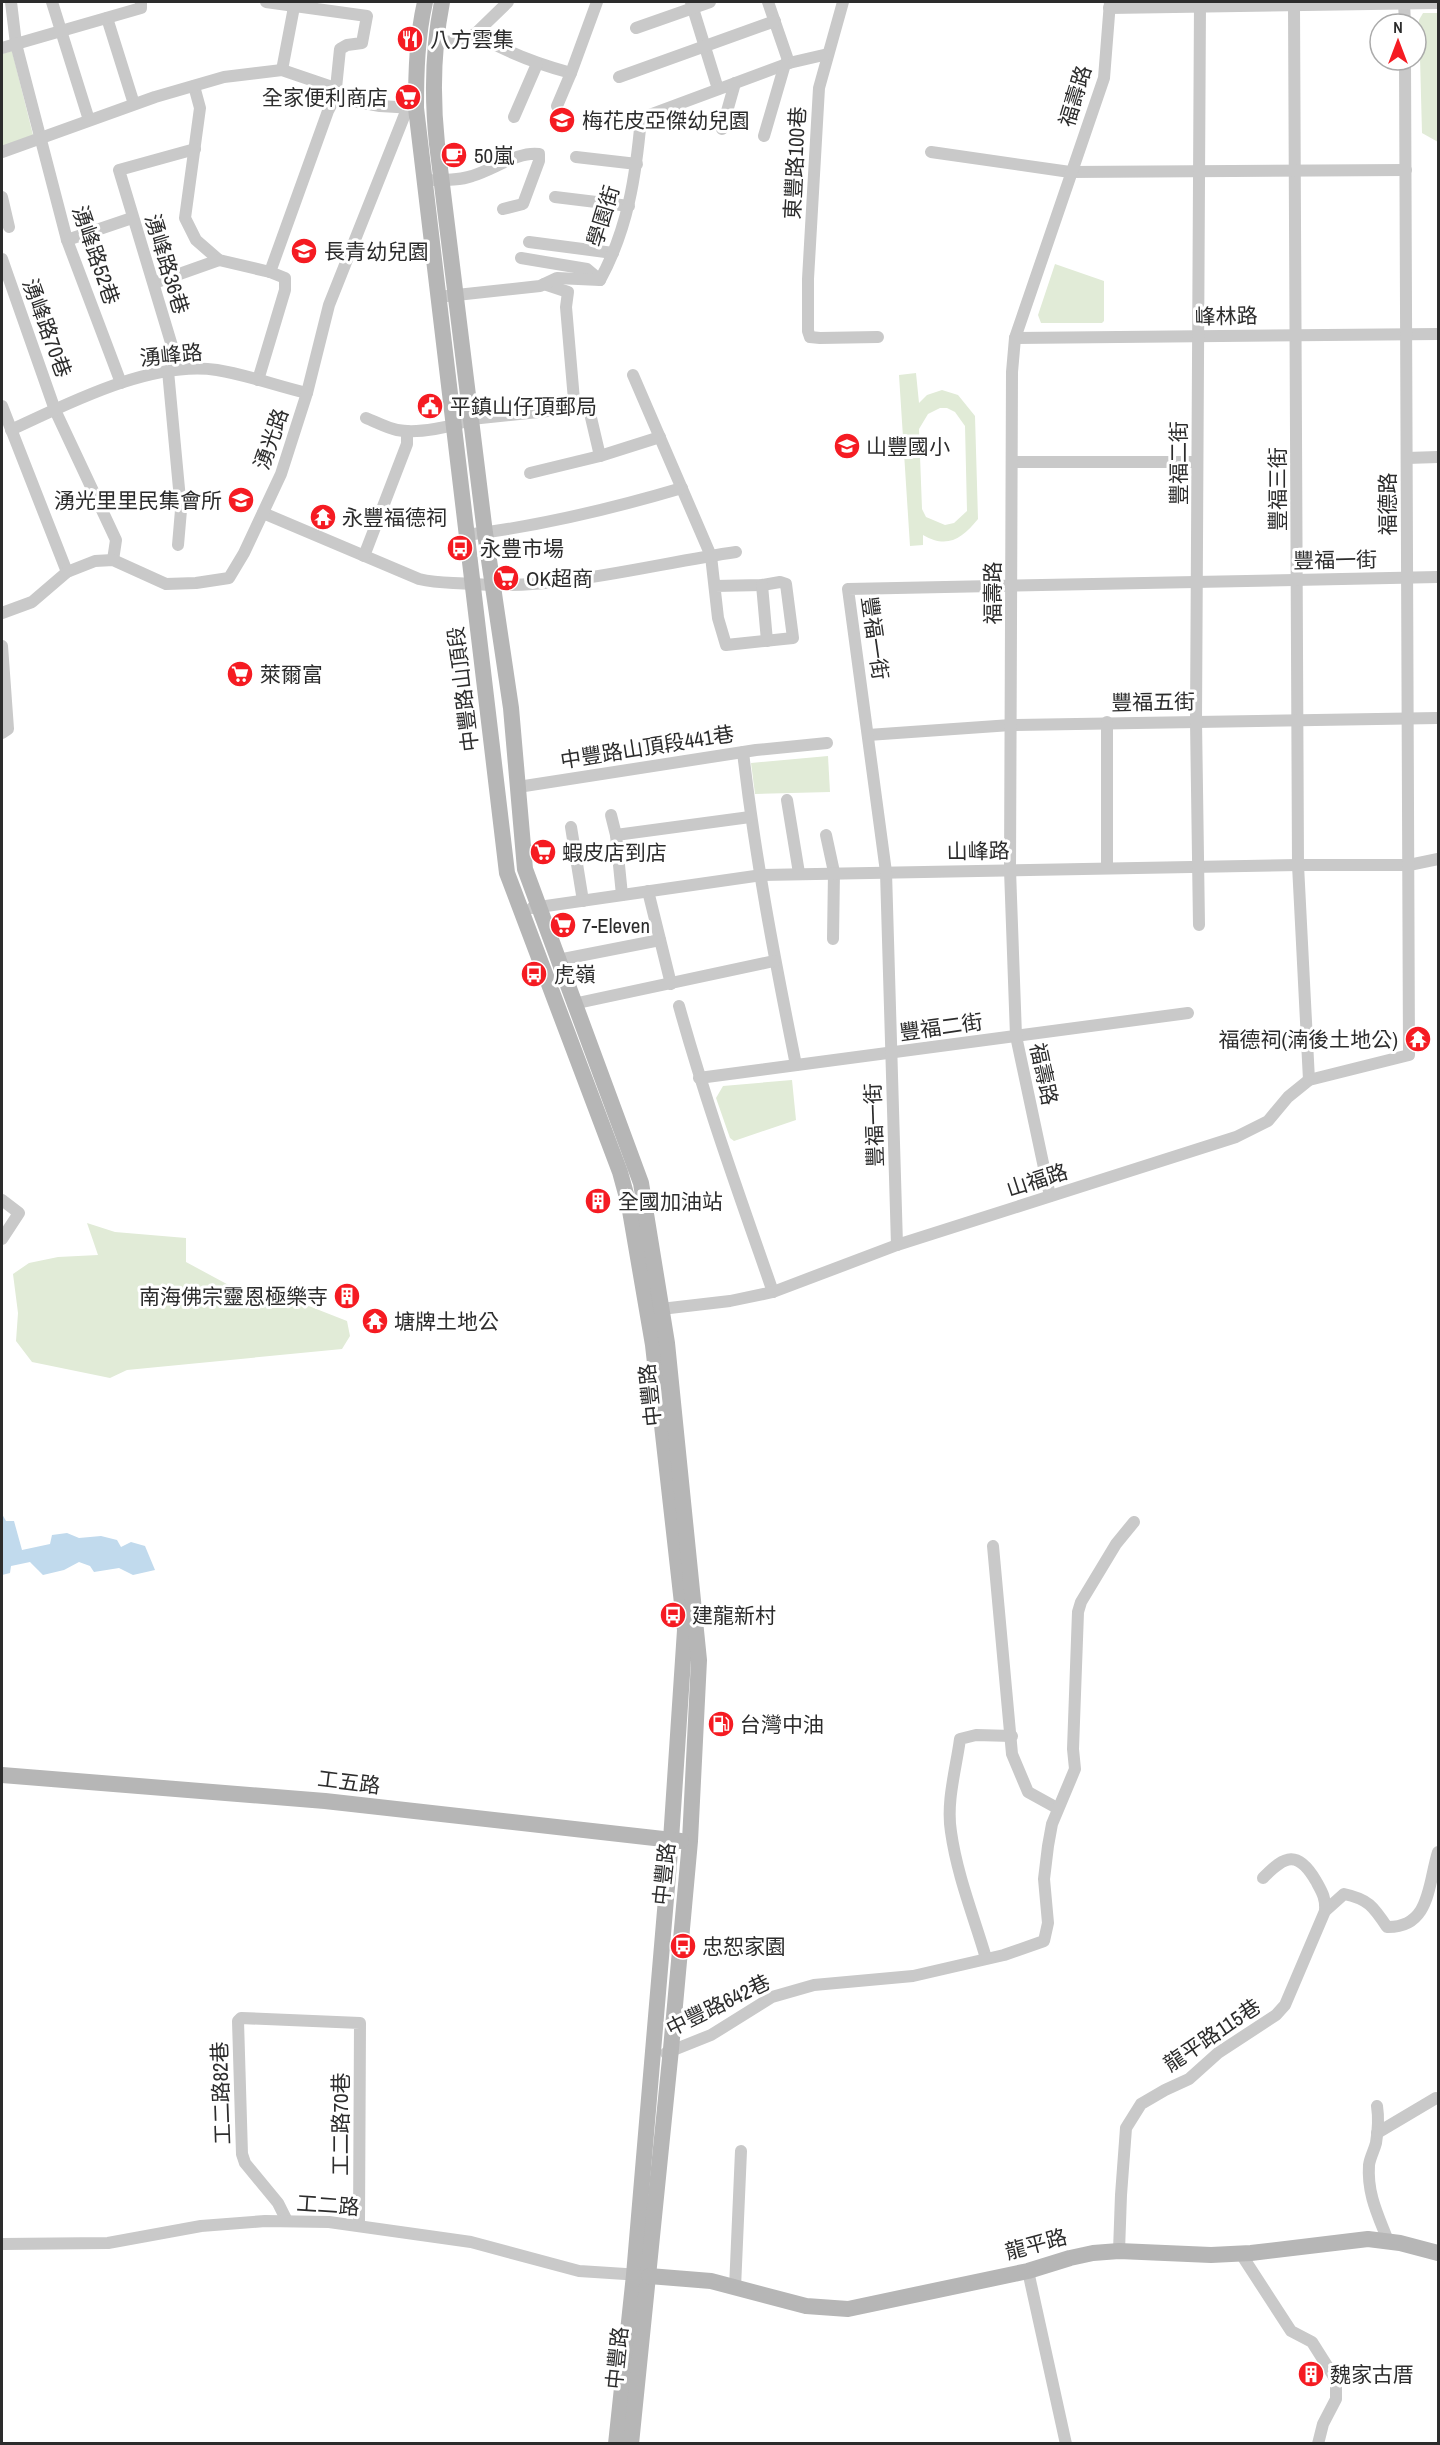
<svg xmlns="http://www.w3.org/2000/svg" width="1440" height="2445" font-family="'Archivo Narrow','Noto Sans TC',sans-serif">
  <style>
    .green { fill: #e1ebd7; fill-rule: evenodd }
    .water { fill: #c1daed }
    .lines { fill: none; stroke-linecap: round; stroke-linejoin: round }
    .street { stroke: #c9c9c9; stroke-width: 12 }
    .secondary { stroke: #b6b6b6; stroke-width: 16 }
    .labels { text-anchor: middle; dominant-baseline: central; stroke-width: 6; stroke-linejoin: round; paint-order: stroke }
    .poi-label { font-size: 21px; fill: #2c2c2c; stroke: #fff; text-anchor: start }
    .street-label { font-size: 21px; fill: #2c2c2c; stroke: #fff }
  </style>
  <rect width="100%" height="100%" fill="#fff"/>
  <!-- green -->
  <g class="green">
    <polygon points="1423,13 1438,13 1438,142 1422,133 1419,20"/>
    <polygon points="12,51 33,135 2,147 2,54"/>
    <polygon points="1055,264 1104,281 1104,321 1102,323 1041,323 1038,315"/>
    <path d="M 916,373 L 919,403 L 927,395 L 942,390 L 958,395 L 975,416 L 978,519 C 962,539 947,549 923,535 L 923,545 L 910,546 L 899,375 ZM 940,408 L 947,408 L 955,412 L 965,426 L 967,511 L 954,523 L 945,525 L 926,517 L 922,509 L 919,429 L 928,414 Z"/>
    <polygon points="828,756 830,792 755,794 751,763"/>
    <polygon points="792,1080 796,1120 734,1141 730,1138 716,1098 723,1086"/>
    <polygon points="87,1223 115,1232 186,1238 186,1262 236,1289 260,1290 281,1301 296,1301 347,1321 350,1336 342,1349 127,1370 110,1378 32,1362 16,1341 18,1313 13,1274 29,1263 58,1257 98,1255"/>
  </g>
  <!-- water -->
  <polygon class="water" points="2,1514 6,1521 14,1521 22,1550 50,1544 52,1535 67,1533 79,1538 101,1536 117,1540 121,1547 131,1542 145,1546 155,1570 133,1575 119,1568 94,1572 90,1566 79,1562 64,1570 43,1575 30,1562 11,1566 10,1573 2,1575"/>
  <g class="lines">
    <!-- street -->
    <g class="street">
      <polyline points="11,2 16,44 67,240 121,383"/>
      <polyline points="52,2 89,120"/>
      <polyline points="266,2 367,16 362,43 347,45 340,49 335,98 328,111 270,272"/>
      <polyline points="691,2 718,89"/>
      <polyline points="768,2 789,63"/>
      <polyline points="843,2 819,88 808,279 808,331 810,337 820,338 878,337"/>
      <polyline points="1404,2 1405,24"/>
      <polyline points="1294,6 1298,865 1309,1080"/>
      <polyline points="1109,8 1438,3"/>
      <polyline points="107,18 134,104"/>
      <polyline points="636,28 710,2"/>
      <path d="M 475,34 C 506,52 537,64 571,73"/>
      <polyline points="436,43 463,40 475,34 508,2"/>
      <polyline points="2,48 141,8 141,2"/>
      <polyline points="282,70 294,7"/>
      <polyline points="619,77 775,21"/>
      <polyline points="194,86 200,108 185,218 196,240 219,260 270,272 285,278 285,290 258,380"/>
      <polyline points="557,106 571,73 597,2"/>
      <polyline points="514,117 537,64"/>
      <polyline points="622,122 641,118 789,63 828,54"/>
      <polyline points="722,129 735,83"/>
      <polyline points="764,136 785,64"/>
      <polyline points="2,152 155,97 224,77 282,70 329,86 335,98 380,106 414,108"/>
      <polyline points="931,152 1070,172 1406,170"/>
      <polyline points="576,157 637,164"/>
      <path d="M 434,180 C 447,180 461,180 472,176 C 493,170 518,151 539,154 L 539,161 L 523,204 L 503,209"/>
      <polyline points="2,197 9,227"/>
      <polyline points="555,197 629,206"/>
      <polyline points="67,240 132,218"/>
      <polyline points="529,242 613,253"/>
      <polyline points="521,258 587,269 600,280"/>
      <polyline points="2,259 55,410 116,540 113,560"/>
      <polyline points="154,283 219,260"/>
      <polyline points="544,284 568,292 566,307 574,400 589,409 600,456"/>
      <path d="M 438,297 L 540,286 L 557,278 L 600,280 C 628,229 636,175 641,118"/>
      <polyline points="1015,338 1438,334"/>
      <polyline points="179,369 119,170 195,149"/>
      <polyline points="168,371 181,510 178,545"/>
      <polyline points="633,375 711,556 718,618 726,645 793,638 786,584 780,582 762,585 715,586"/>
      <polyline points="2,406 67,572"/>
      <path d="M 366,418 C 376,422 387,428 397,430 C 418,434 452,427 471,419 L 586,407"/>
      <path d="M 11,430 C 69,403 152,360 217,370 C 248,375 277,386 307,393"/>
      <polyline points="1407,458 1438,457"/>
      <polyline points="1012,462 1197,462"/>
      <polyline points="530,473 600,456 660,437"/>
      <path d="M 263,513 L 419,579 C 440,584 452,582 473,584 C 557,591 652,564 736,552"/>
      <path d="M 466,535 C 540,526 611,509 682,488"/>
      <polyline points="364,556 407,444 407,431"/>
      <polyline points="762,585 767,641"/>
      <polyline points="2,613 32,602 67,572 95,561 113,560 166,584 196,583 229,578 244,553 281,474 307,393 329,305 407,109"/>
      <polyline points="2,646 8,729 2,733"/>
      <polyline points="868,735 1011,725 1438,718"/>
      <path d="M 743,752 C 755,857 775,961 796,1065"/>
      <polyline points="518,787 756,750 827,743"/>
      <polyline points="787,800 799,873"/>
      <polyline points="611,815 616,835 622,895"/>
      <polyline points="571,827 583,901"/>
      <polyline points="616,835 750,817"/>
      <polyline points="826,835 834,872 833,939"/>
      <polyline points="1107,868 1107,722"/>
      <polyline points="648,891 671,984"/>
      <polyline points="532,908 762,875 1298,865 1409,865 1438,859"/>
      <polyline points="1199,925 1196,721 1200,2"/>
      <polyline points="558,960 660,940"/>
      <polyline points="573,1004 774,961"/>
      <path d="M 679,1006 C 706,1103 740,1197 773,1292"/>
      <polyline points="699,1078 1188,1013"/>
      <polyline points="1050,1196 1016,1036 1010,870 1012,372 1015,338 1104,78 1110,2"/>
      <polyline points="2,1200 19,1213 2,1239"/>
      <polyline points="897,1245 886,872 848,589 1438,577"/>
      <polyline points="661,1309 730,1301 773,1292 897,1245 1236,1137 1268,1121 1288,1097 1309,1080 1409,1055 1405,60"/>
      <polyline points="993,1546 1012,1754 1028,1792 1057,1808"/>
      <path d="M 1325,1911 L 1344,1894 C 1368,1899 1373,1906 1387,1927 C 1431,1928 1428,1883 1438,1852"/>
      <path d="M 986,1958 C 974,1917 957,1875 951,1832 C 946,1802 956,1769 960,1739 L 976,1735 L 1012,1736"/>
      <polyline points="666,2053 711,2035 772,1997 814,1985 913,1976 1004,1955 1044,1941 1048,1923 1044,1879 1048,1846 1052,1824 1075,1769 1073,1749 1078,1612 1081,1602 1116,1544 1134,1522"/>
      <path d="M 1377,2106 C 1379,2119 1378,2131 1376,2143 C 1374,2151 1370,2157 1369,2165 C 1367,2194 1378,2215 1388,2241"/>
      <polyline points="1377,2133 1436,2098"/>
      <polyline points="287,2221 278,2203 245,2163 242,2154 238,2021 241,2018 360,2023 359,2225"/>
      <polyline points="2,2244 108,2243 201,2226 265,2221 329,2222 471,2242 579,2271 641,2275"/>
      <path d="M 1119,2251 L 1121,2195 L 1126,2128 L 1141,2104 L 1165,2090 L 1189,2079 L 1218,2053 L 1276,2015 L 1285,2005 L 1325,1911 C 1326,1898 1322,1892 1316,1881 C 1298,1850 1285,1855 1263,1878"/>
      <polyline points="1241,2254 1291,2331 1312,2342 1336,2380 1336,2399 1323,2424 1318,2444"/>
      <polyline points="1028,2271 1066,2444"/>
      <polyline points="735,2288 741,2151"/>
    </g>
    <!-- secondary -->
    <g class="secondary">
      <path d="M 425,2 C 417,37 416,72 416,108 L 507,873 L 620,1172 L 629,1205 L 653,1345 L 685,1630 L 671,1840 L 634,2275 L 616,2444"/>
      <path d="M 442,2 C 433,48 432,97 437,144 L 485,533 L 511,708 L 525,869 L 641,1183 L 667,1343 L 699,1660 L 690,1841 L 671,2049 L 631,2444"/>
      <polyline points="2,1775 325,1801 681,1841"/>
      <polyline points="649,2276 711,2281 806,2306 848,2309 1028,2271 1070,2258 1093,2253 1119,2251 1211,2255 1251,2253 1368,2239 1400,2243 1438,2253"/>
    </g>
  </g>
  <!-- icons -->
  <defs>
    <symbol id="restaurant-disc" viewBox="-11 -11 22 22"><circle r="9.5" fill="#f51b22" stroke="#fff"/><path d="M-5-6h1v4h1v-4h1v4h1v-4h1v5L-1.5 .5V6h-2V.5L-5-1ZM5-6V6H3V1.5H1.5Q1.5-4 5-6Z" fill="#fff"/></symbol>
    <symbol id="supermarket-disc" viewBox="-11 -11 22 22"><circle r="9.5" fill="#f51b22" stroke="#fff"/><path d="M-6-5.5h2.5l.6 2H6L4.5 2H-2.5L-4.4-4H-6ZM-1.5 3.2a1.3 1.3 0 1 0 .1 0ZM3 3.2a1.3 1.3 0 1 0 .1 0Z" fill="#fff"/></symbol>
    <symbol id="school-disc" viewBox="-11 -11 22 22"><circle r="9.5" fill="#f51b22" stroke="#fff"/><path d="M0-5L7-2L0 1L-7-2ZM-4 1L0 2.5L4 1V4Q0 6-4 4Z" fill="#fff"/></symbol>
    <symbol id="cafe-disc" viewBox="-11 -11 22 22"><circle r="9.5" fill="#f51b22" stroke="#fff"/><path d="M-5.5-4.5H6V0H3Q3 3.5 0 3.5H-2.5Q-5.5 3.5-5.5 0ZM3-3.2v2h1.7v-2ZM-6 4.5H4V6H-6Z" fill="#fff"/></symbol>
    <symbol id="civic-disc" viewBox="-11 -11 22 22"><circle r="9.5" fill="#f51b22" stroke="#fff"/><path d="M-.6-6.5H3V-4.5H.6V-3L4-1V1h2V6H-6V1h2V-1L-.6-3ZM-1.2 2.5V6h2.4V2.5Z" fill="#fff"/></symbol>
    <symbol id="temple-disc" viewBox="-11 -11 22 22"><circle r="9.5" fill="#f51b22" stroke="#fff"/><path d="M0-6L5-2H3V0L6.5 2.5H4V6H1.5V3h-3V6H-4V2.5H-6.5L-3 0V-2H-5Z" fill="#fff"/></symbol>
    <symbol id="bus-disc" viewBox="-11 -11 22 22"><circle r="9.5" fill="#f51b22" stroke="#fff"/><path d="M-5-6H5V4H4V6H2V4H-2V6H-4V4H-5ZM-3.5-4V0h7V-4ZM-3.5 1.2v1.5H-2V1.2ZM2 1.2v1.5H3.5V1.2Z" fill="#fff"/></symbol>
    <symbol id="building-disc" viewBox="-11 -11 22 22"><circle r="9.5" fill="#f51b22" stroke="#fff"/><path d="M-4-6H4V6H1V3H-1V6H-4ZM-2.5-4.3h1.7v1.8h-1.7ZM.8-4.3h1.7v1.8H.8ZM-2.5-1h1.7V.8h-1.7ZM.8-1h1.7V.8H.8Z" fill="#fff"/></symbol>
    <symbol id="fuel-disc" viewBox="-11 -11 22 22"><circle r="9.5" fill="#f51b22" stroke="#fff"/><path d="M-5.5-6h7V0h2V4h1.3V-2.5L3-4.5l.8-.8L6-3V5H2.5V1h-1V6h-7ZM-4.2-4.7v3.2H.2V-4.7Z" fill="#fff"/></symbol>
  </defs>
  <g fill-rule="evenodd">
    <use href="#restaurant-disc" x="395" y="24" width="30" height="30"/>
    <use href="#supermarket-disc" x="393" y="82" width="30" height="30"/>
    <use href="#school-disc" x="547" y="105" width="30" height="30"/>
    <use href="#cafe-disc" x="439" y="140" width="30" height="30"/>
    <use href="#school-disc" x="289" y="236" width="30" height="30"/>
    <use href="#civic-disc" x="415" y="391" width="30" height="30"/>
    <use href="#school-disc" x="832" y="431" width="30" height="30"/>
    <use href="#school-disc" x="226" y="485" width="30" height="30"/>
    <use href="#temple-disc" x="308" y="502" width="30" height="30"/>
    <use href="#bus-disc" x="445" y="533" width="30" height="30"/>
    <use href="#supermarket-disc" x="491" y="563" width="30" height="30"/>
    <use href="#supermarket-disc" x="225" y="659" width="30" height="30"/>
    <use href="#supermarket-disc" x="528" y="837" width="30" height="30"/>
    <use href="#supermarket-disc" x="548" y="910" width="30" height="30"/>
    <use href="#bus-disc" x="519" y="959" width="30" height="30"/>
    <use href="#temple-disc" x="1403" y="1024" width="30" height="30"/>
    <use href="#building-disc" x="583" y="1186" width="30" height="30"/>
    <use href="#building-disc" x="332" y="1281" width="30" height="30"/>
    <use href="#temple-disc" x="360" y="1306" width="30" height="30"/>
    <use href="#bus-disc" x="658" y="1600" width="30" height="30"/>
    <use href="#fuel-disc" x="706" y="1709" width="30" height="30"/>
    <use href="#bus-disc" x="668" y="1931" width="30" height="30"/>
    <use href="#building-disc" x="1296" y="2359" width="30" height="30"/>
  </g>
  <g class="labels">
    <!-- poi labels -->
    <g class="poi-label">
      <text x="430" y="39">八方雲集</text>
      <text x="388" y="97" text-anchor="end">全家便利商店</text>
      <text x="582" y="120">梅花皮亞傑幼兒園</text>
      <text x="474" y="155">50嵐</text>
      <text x="324" y="251">長青幼兒園</text>
      <text x="450" y="406">平鎮山仔頂郵局</text>
      <text x="866" y="446">山豐國小</text>
      <text x="222" y="500" text-anchor="end">湧光里里民集會所</text>
      <text x="342" y="517">永豐福德祠</text>
      <text x="480" y="548">永豊市場</text>
      <text x="526" y="578">OK超商</text>
      <text x="260" y="674">萊爾富</text>
      <text x="562" y="852">蝦皮店到店</text>
      <text x="582" y="925">7-Eleven</text>
      <text x="554" y="974">虎嶺</text>
      <text x="1398" y="1039" text-anchor="end">福德祠(湳後土地公)</text>
      <text x="618" y="1201">全國加油站</text>
      <text x="328" y="1296" text-anchor="end">南海佛宗靈恩極樂寺</text>
      <text x="394" y="1321">塘牌土地公</text>
      <text x="692" y="1615">建龍新村</text>
      <text x="740" y="1724">台灣中油</text>
      <text x="702" y="1946">忠恕家園</text>
      <text x="1330" y="2374">魏家古厝</text>
    </g>
    <!-- street labels -->
    <g class="street-label">
      <text transform="translate(1075 96) rotate(-73)">福壽路</text>
      <text transform="translate(795 163) rotate(-87)">東豐路100巷</text>
      <text transform="translate(603 216) rotate(-73)">學園街</text>
      <text transform="translate(96 255) rotate(71)">湧峰路52巷</text>
      <text transform="translate(167 264) rotate(73)">湧峰路36巷</text>
      <text transform="translate(1226 316) rotate(-1)">峰林路</text>
      <text transform="translate(47 328) rotate(70)">湧峰路70巷</text>
      <text transform="translate(171 355) rotate(-6)">湧峰路</text>
      <text transform="translate(271 439) rotate(-71)">湧光路</text>
      <text transform="translate(1178 463) rotate(-90)">豐福二街</text>
      <text transform="translate(1277 489) rotate(-90)">豐福三街</text>
      <text transform="translate(1387 504) rotate(-90)">福德路</text>
      <text transform="translate(1335 560) rotate(-1)">豐福一街</text>
      <text transform="translate(992 593) rotate(-90)">福壽路</text>
      <text transform="translate(875 638) rotate(82)">豐福一街</text>
      <text transform="translate(463 689) rotate(-97)">中豐路山頂段</text>
      <text transform="translate(1153 702) rotate(-1)">豐福五街</text>
      <text transform="translate(647 747) rotate(-9)">中豐路山頂段441巷</text>
      <text transform="translate(978 851) rotate(-1)">山峰路</text>
      <text transform="translate(941 1027) rotate(-8)">豐福二街</text>
      <text transform="translate(1044 1074) rotate(78)">福壽路</text>
      <text transform="translate(874 1125) rotate(-92)">豐福一街</text>
      <text transform="translate(1037 1180) rotate(-18)">山福路</text>
      <text transform="translate(650 1395) rotate(-96)">中豐路</text>
      <text transform="translate(349 1782) rotate(7)">工五路</text>
      <text transform="translate(664 1874) rotate(-84)">中豐路</text>
      <text transform="translate(718 2005) rotate(-26)">中豐路642巷</text>
      <text transform="translate(1212 2035) rotate(-34)">龍平路115巷</text>
      <text transform="translate(221 2093) rotate(-92)">工二路82巷</text>
      <text transform="translate(340 2124) rotate(-90)">工二路70巷</text>
      <text transform="translate(328 2205) rotate(4)">工二路</text>
      <text transform="translate(1036 2244) rotate(-15)">龍平路</text>
      <text transform="translate(617 2358) rotate(-84)">中豐路</text>
    </g>
  </g>
  <!-- border -->
  <rect width="1440" height="2445" fill="none" stroke="#2c2c2c" stroke-width="6"/>
  <!-- north arrow -->
  <g transform="translate(1398 42)"><circle r="28" fill="#ffffff" stroke="#ababab" stroke-width="1.5"/>
  <path d="M0-4.5L10 22L0 15L-10 22Z" fill="#f51b22"/>
  <text y="-9" font-size="16" font-weight="bold" text-anchor="middle" fill="#2c2c2c">N</text>
  </g>
</svg>
